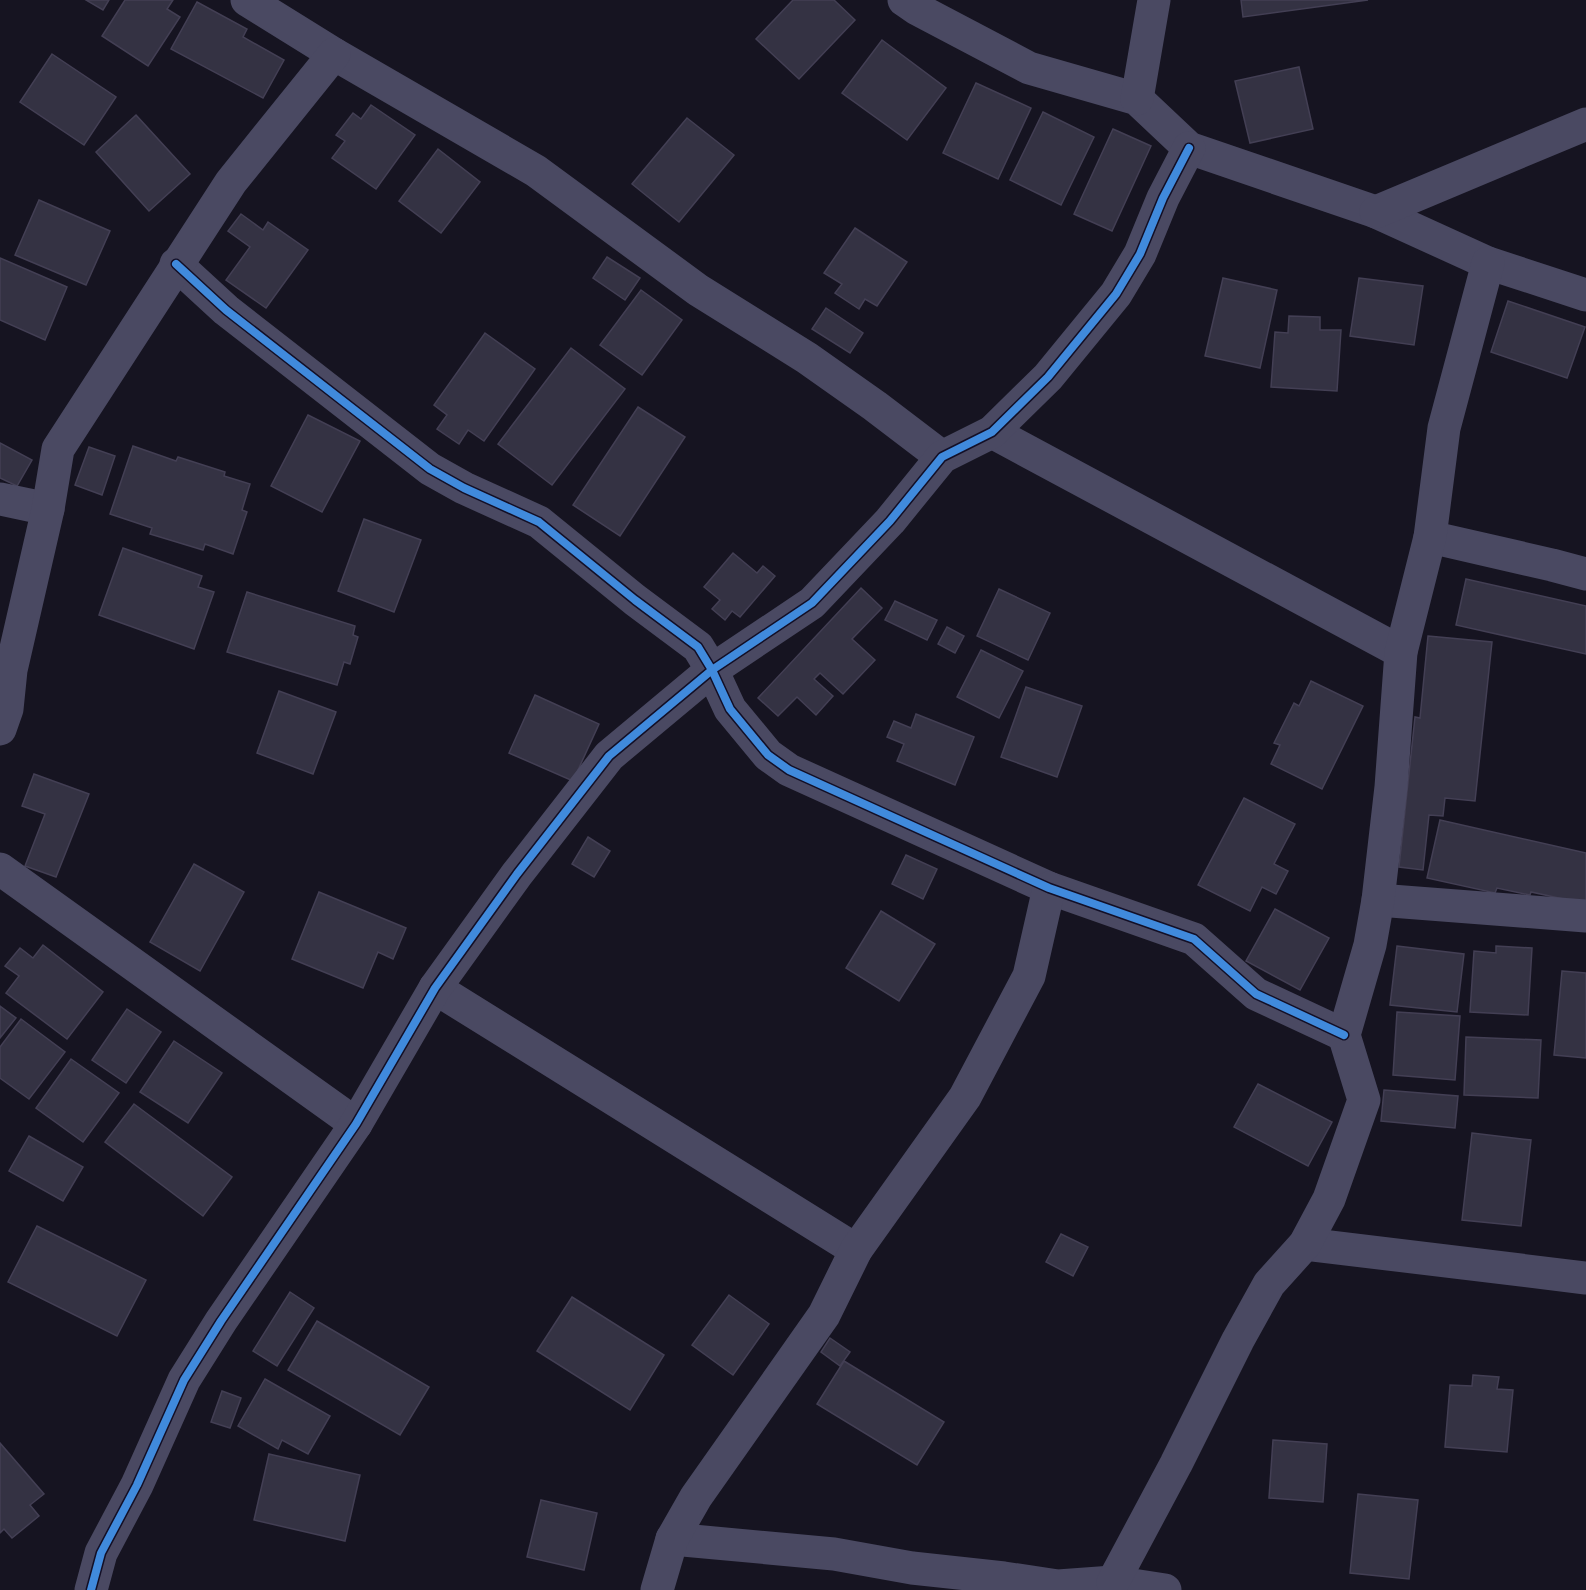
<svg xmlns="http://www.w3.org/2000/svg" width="1586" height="1590" font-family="Montserrat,sans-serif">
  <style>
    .building { fill: #343243; stroke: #433f54; stroke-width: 1.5 }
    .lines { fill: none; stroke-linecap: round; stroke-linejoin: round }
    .minor { stroke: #4a4962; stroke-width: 33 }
    .cycleway-casing { stroke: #130f26; stroke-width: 11 }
    .cycleway { stroke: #408adc; stroke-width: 8 }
  </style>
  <rect width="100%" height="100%" fill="#161421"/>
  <!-- building -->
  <g class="building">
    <polygon points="86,0 109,0 103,10"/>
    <polygon points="125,0 173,0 167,9 180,17 148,66 102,36"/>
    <polygon points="793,0 834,0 855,20 799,79 756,39"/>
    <polygon points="1241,0 1368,0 1243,17"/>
    <polygon points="197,2 247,29 243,37 284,60 263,98 171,49"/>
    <polygon points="882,40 946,88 907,140 842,93"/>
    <polygon points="52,54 116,97 84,145 20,102"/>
    <polygon points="1299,67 1313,129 1250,143 1235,81"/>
    <polygon points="976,83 1031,108 998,179 943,153"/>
    <polygon points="371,105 415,135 376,189 332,158 345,141 336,135 353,113 361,119"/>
    <polygon points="1043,112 1094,137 1061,205 1010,180"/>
    <polygon points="136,115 190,174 149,211 96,152"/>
    <polygon points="687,118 734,155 679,222 632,184"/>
    <polygon points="1113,129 1151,146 1112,231 1074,214"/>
    <polygon points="438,149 480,182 441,233 399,201"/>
    <polygon points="39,200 110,231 86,285 15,255"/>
    <polygon points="241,214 263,230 268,222 308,250 266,308 226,280 250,247 228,231"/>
    <polygon points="855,228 907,262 877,306 865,299 859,309 835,293 842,284 824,273"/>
    <polygon points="607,257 640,278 625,300 593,278"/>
    <polygon points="0,258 67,287 45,340 0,320"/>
    <polygon points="1223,278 1277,290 1260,368 1205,356"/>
    <polygon points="1359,278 1423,286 1414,345 1350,336"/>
    <polygon points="641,290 682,320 642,375 600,345"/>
    <polygon points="1508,301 1585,327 1567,378 1491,352"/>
    <polygon points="826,308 863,333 850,353 812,329"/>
    <polygon points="1289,316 1320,317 1320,330 1341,330 1337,391 1271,387 1275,332 1288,333"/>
    <polygon points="485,333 535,369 484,441 468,430 459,444 437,429 447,415 434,405"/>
    <polygon points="571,348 625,389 552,485 498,444"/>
    <polygon points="638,407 685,437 620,536 573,505"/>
    <polygon points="308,415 360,441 322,512 271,486"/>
    <polygon points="0,443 32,460 17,486 0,478"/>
    <polygon points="133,446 176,461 178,457 225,472 224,476 250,484 242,510 247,512 233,554 205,544 203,550 150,534 152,528 110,514"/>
    <polygon points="89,447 115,456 102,495 75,485"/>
    <polygon points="364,519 421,540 394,612 338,591"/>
    <polygon points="123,548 202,576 198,587 214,592 194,649 99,615"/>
    <polygon points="733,553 757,573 763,566 775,576 740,617 732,611 725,620 712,609 720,600 704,587"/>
    <polygon points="1466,579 1586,606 1586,654 1456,625"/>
    <polygon points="861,588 882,608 852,639 875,660 843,694 820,673 814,679 833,696 816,715 797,697 778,716 758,698"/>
    <polygon points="999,589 1050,613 1028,660 977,636"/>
    <polygon points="247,592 355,626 353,635 358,637 350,664 344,662 337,685 227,652"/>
    <polygon points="895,601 937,620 927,640 885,620"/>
    <polygon points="947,627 964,636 955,653 938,644"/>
    <polygon points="1428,636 1492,642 1475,801 1445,798 1443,816 1429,815 1423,870 1399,867 1415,717 1420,718"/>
    <polygon points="981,650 1023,671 999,718 957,697"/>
    <polygon points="1311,681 1363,706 1322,789 1271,764 1280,745 1274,743 1294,703 1299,706"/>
    <polygon points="1026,687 1082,706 1057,777 1001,757"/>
    <polygon points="279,691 336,712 313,774 257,753"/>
    <polygon points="535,695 599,724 573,781 509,753"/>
    <polygon points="916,714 974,737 955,785 897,761 904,744 887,737 894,721 911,728"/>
    <polygon points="34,774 89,794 56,877 25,866 45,814 22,806"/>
    <polygon points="1244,798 1295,824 1274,864 1288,871 1276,894 1262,887 1250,911 1198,885"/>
    <polygon points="1440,820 1586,853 1586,904 1531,892 1530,895 1497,888 1495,893 1427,878"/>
    <polygon points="588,837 610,851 594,877 572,864"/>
    <polygon points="906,855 937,869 923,899 892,884"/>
    <polygon points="194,864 244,892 200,971 150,942"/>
    <polygon points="319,892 406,928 393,959 378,952 363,988 292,959"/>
    <polygon points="1275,909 1329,938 1300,990 1246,961"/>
    <polygon points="881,911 935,944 899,1001 846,968"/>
    <polygon points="43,945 103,992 67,1039 6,993 19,976 5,966 20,948 33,958"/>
    <polygon points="1397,946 1464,954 1457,1012 1390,1005"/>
    <polygon points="1496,946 1532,948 1528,1015 1470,1012 1474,951 1496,953"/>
    <polygon points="1562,971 1586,973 1586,1058 1554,1055"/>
    <polygon points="0,1006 16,1018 0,1038"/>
    <polygon points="127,1009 161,1032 126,1083 92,1060"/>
    <polygon points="1397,1012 1460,1016 1455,1080 1393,1075"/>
    <polygon points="21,1019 65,1052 29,1099 0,1078 0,1047"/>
    <polygon points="1466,1037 1541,1040 1538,1098 1464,1095"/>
    <polygon points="174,1041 222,1073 188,1123 140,1092"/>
    <polygon points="71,1059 119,1093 83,1142 36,1108"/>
    <polygon points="1258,1084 1332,1122 1308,1166 1234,1127"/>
    <polygon points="1384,1090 1458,1096 1455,1128 1381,1121"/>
    <polygon points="134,1104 232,1177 203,1216 105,1142"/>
    <polygon points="1472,1133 1531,1140 1521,1226 1462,1220"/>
    <polygon points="29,1136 83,1167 63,1201 9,1171"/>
    <polygon points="37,1226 146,1280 117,1336 8,1282"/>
    <polygon points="1061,1234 1088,1247 1073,1276 1046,1262"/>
    <polygon points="290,1292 314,1308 277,1366 253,1351"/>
    <polygon points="729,1295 769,1324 733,1375 692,1345"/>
    <polygon points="572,1297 664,1355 630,1410 537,1351"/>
    <polygon points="317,1321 429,1387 400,1435 288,1370"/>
    <polygon points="830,1338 850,1352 840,1366 821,1352"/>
    <polygon points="844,1361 944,1422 917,1465 817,1404"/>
    <polygon points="1473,1375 1499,1377 1497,1389 1513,1390 1507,1452 1445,1447 1450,1385 1472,1386"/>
    <polygon points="265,1379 330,1416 308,1454 282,1440 278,1449 238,1426"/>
    <polygon points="222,1391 241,1398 230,1428 211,1422"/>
    <polygon points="1273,1440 1327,1444 1323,1502 1269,1498"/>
    <polygon points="0,1443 44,1494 30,1505 39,1516 12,1538 4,1529 0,1533"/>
    <polygon points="269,1454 360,1475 345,1541 254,1520"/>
    <polygon points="1358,1494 1418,1500 1409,1579 1350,1573"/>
    <polygon points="541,1500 597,1513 584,1570 527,1557"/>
  </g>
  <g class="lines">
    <!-- minor -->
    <g class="minor">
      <polyline points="247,0 334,54 536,171 698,290 807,358 875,406 942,457"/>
      <polyline points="904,0 917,9 1029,68 1137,99 1189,148 1376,212 1488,263 1586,295"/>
      <polyline points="1137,99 1154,0"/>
      <polyline points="1376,212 1586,124"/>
      <polyline points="176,264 226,310 430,469 464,488 539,522 635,600 698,647 712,670 730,709 768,755 789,770 1049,888 1194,939 1256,994 1344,1035"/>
      <polyline points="992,432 1401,652"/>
      <polyline points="0,499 48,509"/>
      <polyline points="1430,537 1552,565 1586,574"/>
      <polyline points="0,729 7,709 11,670 48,509 58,449 231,182 334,54"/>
      <polyline points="0,869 356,1124"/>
      <polyline points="1378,900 1586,916"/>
      <polyline points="435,988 856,1250"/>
      <polyline points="1305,1244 1586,1278"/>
      <polyline points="672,1539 834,1554 912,1568 1004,1578 1058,1586 1113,1582 1165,1590"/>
      <polyline points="1113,1582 1176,1464 1238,1340 1269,1284 1305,1244 1329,1199 1364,1100 1344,1035 1370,945 1378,900 1391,787 1401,652 1430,537 1444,428 1488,263"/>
      <polyline points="91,1590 101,1553 137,1485 184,1380 221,1321 356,1124 435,988 517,874 609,756 712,670 812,603 890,521 942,457 992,432 1048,377 1116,294 1140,254 1163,198 1189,148"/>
      <polyline points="657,1590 672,1539 696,1497 824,1315 856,1250 965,1097 1029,976 1049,888"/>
    </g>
    <defs>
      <g id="cycleway">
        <polyline points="176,264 226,310 430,469 464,488 539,522 635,600 698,647 712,670 730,709 768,755 789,770 1049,888 1194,939 1256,994 1344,1035"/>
        <polyline points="91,1590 101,1553 137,1485 184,1380 221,1321 356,1124 435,988 517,874 609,756 712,670 812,603 890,521 942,457 992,432 1048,377 1116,294 1140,254 1163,198 1189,148"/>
      </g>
    </defs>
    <!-- cycleway casing -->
    <use href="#cycleway" class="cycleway-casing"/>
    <!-- cycleway -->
    <use href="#cycleway" class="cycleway"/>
  </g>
</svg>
